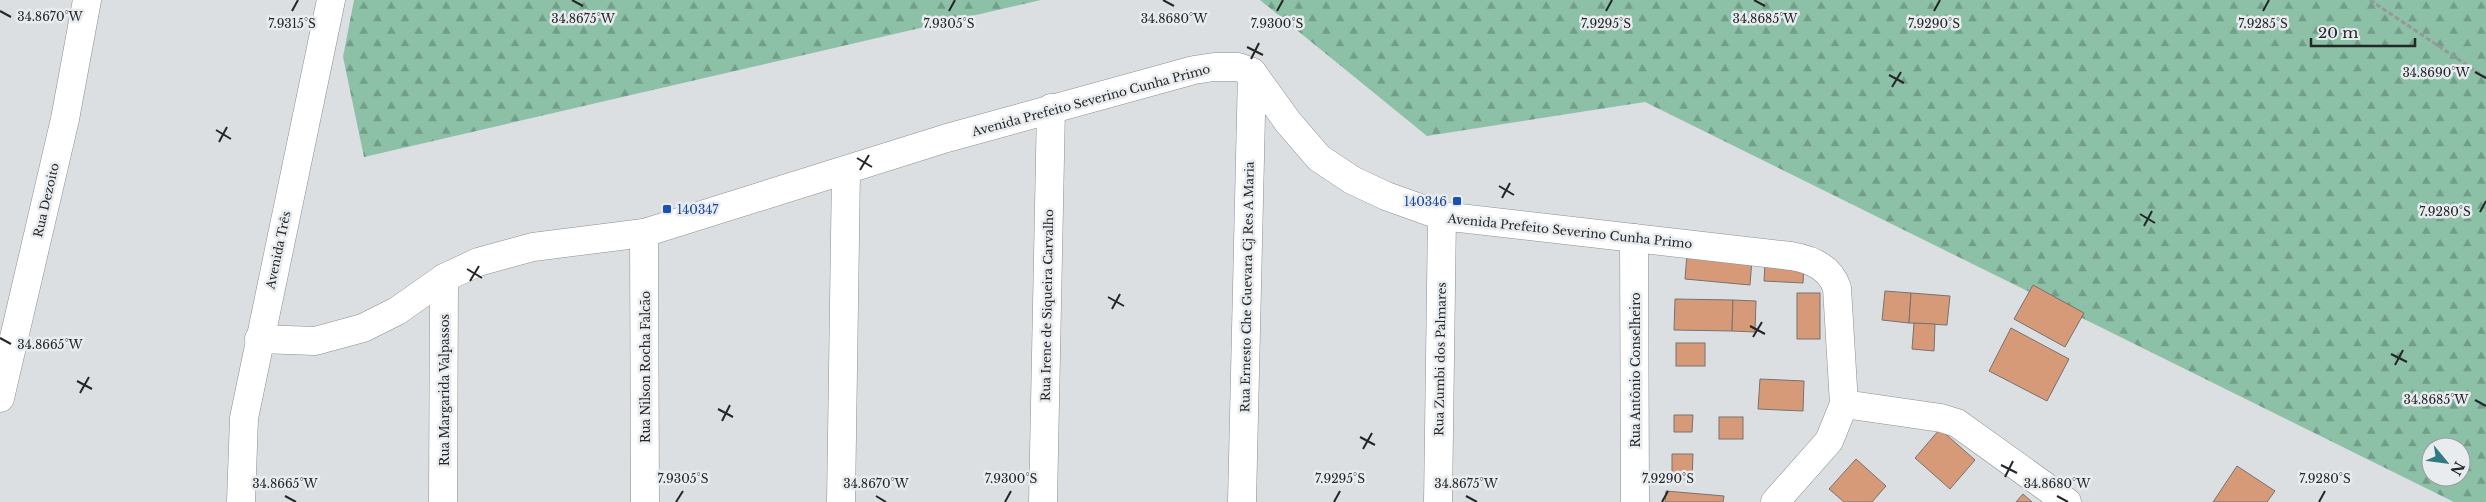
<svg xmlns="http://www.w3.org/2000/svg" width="2486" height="502" font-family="'Libre Baskerville',serif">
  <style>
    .forest { fill: url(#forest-firs); fill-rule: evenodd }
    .building { fill: #d69a79; stroke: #767270 }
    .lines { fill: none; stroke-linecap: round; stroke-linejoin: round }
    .street-casing { stroke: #8b8e91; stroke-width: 29 }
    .secondary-casing { stroke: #8b8e91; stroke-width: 29 }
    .path { stroke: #96989b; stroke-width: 3; stroke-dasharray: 5 2.5; stroke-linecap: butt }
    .street { stroke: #fff; stroke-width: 28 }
    .secondary { stroke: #fff; stroke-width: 28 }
    .ticks { fill: none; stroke: #242627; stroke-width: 2 }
    .transit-dot { fill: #1a4fb4; stroke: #e9ecef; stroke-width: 2 }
    .labels { text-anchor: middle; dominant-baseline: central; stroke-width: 5; stroke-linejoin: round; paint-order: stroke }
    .street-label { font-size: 12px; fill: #242627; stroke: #e9ecef }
    .transit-label { font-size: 12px; fill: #164399; stroke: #e9ecef; text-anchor: end }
    .ticks-label { font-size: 12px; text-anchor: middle; fill: #242627; stroke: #e9ecef; stroke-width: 5; stroke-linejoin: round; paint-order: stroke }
  </style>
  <defs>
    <pattern id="forest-firs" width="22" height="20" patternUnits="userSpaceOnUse" patternTransform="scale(1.25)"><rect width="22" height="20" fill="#8cc1a7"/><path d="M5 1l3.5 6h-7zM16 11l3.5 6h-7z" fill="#729d88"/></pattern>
  </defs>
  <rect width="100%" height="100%" fill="#dcdfe2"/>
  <!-- forest -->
  <g class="forest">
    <polygon points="354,0 1041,0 364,157 343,57"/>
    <path d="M 1260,0 L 2486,0 L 2486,502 L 2454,502 L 1645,102 L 1427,136 ZM 2431,447 L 2461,447 L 2461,477 L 2431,477 Z"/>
  </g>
  <!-- building -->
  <g class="building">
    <polygon points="1687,254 1752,259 1750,285 1685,279"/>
    <polygon points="1765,263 1804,265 1803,283 1764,281"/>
    <polygon points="2033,285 2084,313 2065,347 2014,319"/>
    <polygon points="1885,291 1911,293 1909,323 1882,320"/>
    <rect x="1797" y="293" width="23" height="46"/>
    <polygon points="1911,293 1950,296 1947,325 1909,323"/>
    <polygon points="1675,299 1733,300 1732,331 1674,330"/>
    <polygon points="1733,300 1756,301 1755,332 1732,331"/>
    <polygon points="1914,323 1935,324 1934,351 1912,349"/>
    <polygon points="2011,328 2069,359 2047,401 1989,371"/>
    <rect x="1676" y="343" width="29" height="23"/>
    <polygon points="1760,379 1804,381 1803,411 1758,409"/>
    <polygon points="1674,415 1693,415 1692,432 1674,432"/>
    <rect x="1719" y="417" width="24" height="22"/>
    <polygon points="1940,429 1975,460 1950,489 1915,458"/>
    <polygon points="1672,454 1693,454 1692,480 1672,480"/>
    <polygon points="1856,459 1886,486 1872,502 1844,502 1829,489"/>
    <polygon points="2237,466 2275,491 2267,502 2213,502"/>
    <polygon points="1666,491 1724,496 1723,502 1665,502"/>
    <polygon points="2023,494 2032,502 2016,502"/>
  </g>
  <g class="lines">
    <defs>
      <g id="street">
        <polyline points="644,233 645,502"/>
        <polyline points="1634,238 1635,502"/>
        <path d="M 259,339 L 315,341 L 363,328 L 397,311 L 444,278 L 478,262 L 533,247 L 644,233 L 947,138 L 1194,70 L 1214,67 L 1238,67 L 1252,72 L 1288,122 L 1319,158 L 1352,180 L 1386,196 L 1442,216 L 1791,256 C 1810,259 1830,267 1837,288 L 1844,404 L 1829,441 L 1775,502"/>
        <polyline points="0,398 65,119 87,0"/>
        <polyline points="1844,404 1941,418 1957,423 2067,502"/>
        <polyline points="443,502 444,278"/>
        <polyline points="841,502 846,171"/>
        <polyline points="1043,502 1051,108"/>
        <polyline points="1242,502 1252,72"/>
        <polyline points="1438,502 1442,216"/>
      </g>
      <polyline id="secondary" points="241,502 244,418 331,0"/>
    </defs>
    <!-- street casing -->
    <use href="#street" class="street-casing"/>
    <!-- secondary casing -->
    <use href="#secondary" class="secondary-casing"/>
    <!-- path -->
    <polyline class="path" points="2370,0 2486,78"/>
    <!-- street -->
    <use href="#street" class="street"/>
    <!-- secondary -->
    <use href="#secondary" class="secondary"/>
  </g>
  <!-- ticks -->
  <path class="ticks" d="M 572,0 L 583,6M 1163,0 L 1174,6M 1754,0 L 1765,6M 0,11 L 11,17M 292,11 L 298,0M 949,11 L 955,0M 1277,11 L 1283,0M 1606,11 L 1612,0M 1934,11 L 1940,0M 2263,11 L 2269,0M 1247,47 L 1263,55M 1251,59 L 1259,43M 2475,72 L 2486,78M 1889,75 L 1904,83M 1892,87 L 1901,72M 216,130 L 231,139M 219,142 L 227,127M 857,158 L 872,167M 860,170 L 869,155M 1499,186 L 1514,195M 1502,198 L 1510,183M 2480,212 L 2486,201M 2140,214 L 2155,223M 2144,226 L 2152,211M 467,269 L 482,278M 470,281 L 479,266M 1108,297 L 1124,306M 1112,309 L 1120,294M 1750,326 L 1765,334M 1753,337 L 1762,322M 0,338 L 11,344M 2391,354 L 2407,362M 2395,365 L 2403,350M 77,381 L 92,389M 80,393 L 89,377M 2475,400 L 2486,406M 718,409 L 733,417M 722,421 L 730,405M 1360,437 L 1375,445M 1363,449 L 1372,433M 2001,465 L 2017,473M 2005,477 L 2013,461M 285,496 L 296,502M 876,496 L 886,502M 1466,496 L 1477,502M 2057,496 L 2068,502M 676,502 L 683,491M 1005,502 L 1011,491M 1334,502 L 1340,491M 1662,502 L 1668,491M 2319,502 L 2325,491"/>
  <!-- markers -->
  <g class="transit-dot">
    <rect x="1452" y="196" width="10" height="10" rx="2.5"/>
    <rect x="662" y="204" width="10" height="10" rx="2.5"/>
  </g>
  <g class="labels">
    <!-- street labels -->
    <g class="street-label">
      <text transform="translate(1091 100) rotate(-15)">Avenida Prefeito Severino Cunha Primo</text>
      <text transform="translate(46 200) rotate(-77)">Rua Dezoito</text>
      <text transform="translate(1570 231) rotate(6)">Avenida Prefeito Severino Cunha Primo</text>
      <text transform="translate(278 250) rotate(-78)">Avenida Três</text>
      <text transform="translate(1247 287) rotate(-89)">Rua Ernesto Che Guevara Cj Res A Maria</text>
      <text transform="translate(1047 305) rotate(-89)">Rua Irene de Siqueira Carvalho</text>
      <text transform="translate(1440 359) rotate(-89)">Rua Zumbi dos Palmares</text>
      <text transform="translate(645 367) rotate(-90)">Rua Nilson Rocha Falcão</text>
      <text transform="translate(1635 370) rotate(-90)">Rua Antônio Conselheiro</text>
      <text transform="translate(444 390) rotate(-90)">Rua Margarida Valpassos</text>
    </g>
    <!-- transit labels -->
    <g class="transit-label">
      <text x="1447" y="201">140346</text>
      <text x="677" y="209" text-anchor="start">140347</text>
    </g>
  </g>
  <g class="ticks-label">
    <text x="50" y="21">34.8670°W</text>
    <text x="583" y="23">34.8675°W</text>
    <text x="1174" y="23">34.8680°W</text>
    <text x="1765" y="23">34.8685°W</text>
    <text x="292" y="28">7.9315°S</text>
    <text x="949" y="28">7.9305°S</text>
    <text x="1277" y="28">7.9300°S</text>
    <text x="1606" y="28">7.9295°S</text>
    <text x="1934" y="28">7.9290°S</text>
    <text x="2263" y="28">7.9285°S</text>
    <text x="2436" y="77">34.8690°W</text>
    <text x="2445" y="216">7.9280°S</text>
    <text x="50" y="349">34.8665°W</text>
    <text x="2436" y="404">34.8685°W</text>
    <text x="683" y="483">7.9305°S</text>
    <text x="1011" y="483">7.9300°S</text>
    <text x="1340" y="483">7.9295°S</text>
    <text x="1668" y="483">7.9290°S</text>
    <text x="2325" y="483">7.9280°S</text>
    <text x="285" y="488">34.8665°W</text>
    <text x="876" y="488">34.8670°W</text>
    <text x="1466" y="488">34.8675°W</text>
    <text x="2057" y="488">34.8680°W</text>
  </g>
  <!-- north arrow -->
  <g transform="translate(2446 462) rotate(119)"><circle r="24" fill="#e9ecef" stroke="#9a9d9f"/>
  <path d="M0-4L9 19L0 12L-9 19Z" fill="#317a80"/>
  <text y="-8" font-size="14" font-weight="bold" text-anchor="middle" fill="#242627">N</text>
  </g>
  <!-- scale -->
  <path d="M2311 38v8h104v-8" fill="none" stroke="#242627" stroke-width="2.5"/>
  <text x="2318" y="38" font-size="15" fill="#242627" stroke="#e9ecef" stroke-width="4" paint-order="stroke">20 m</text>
</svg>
